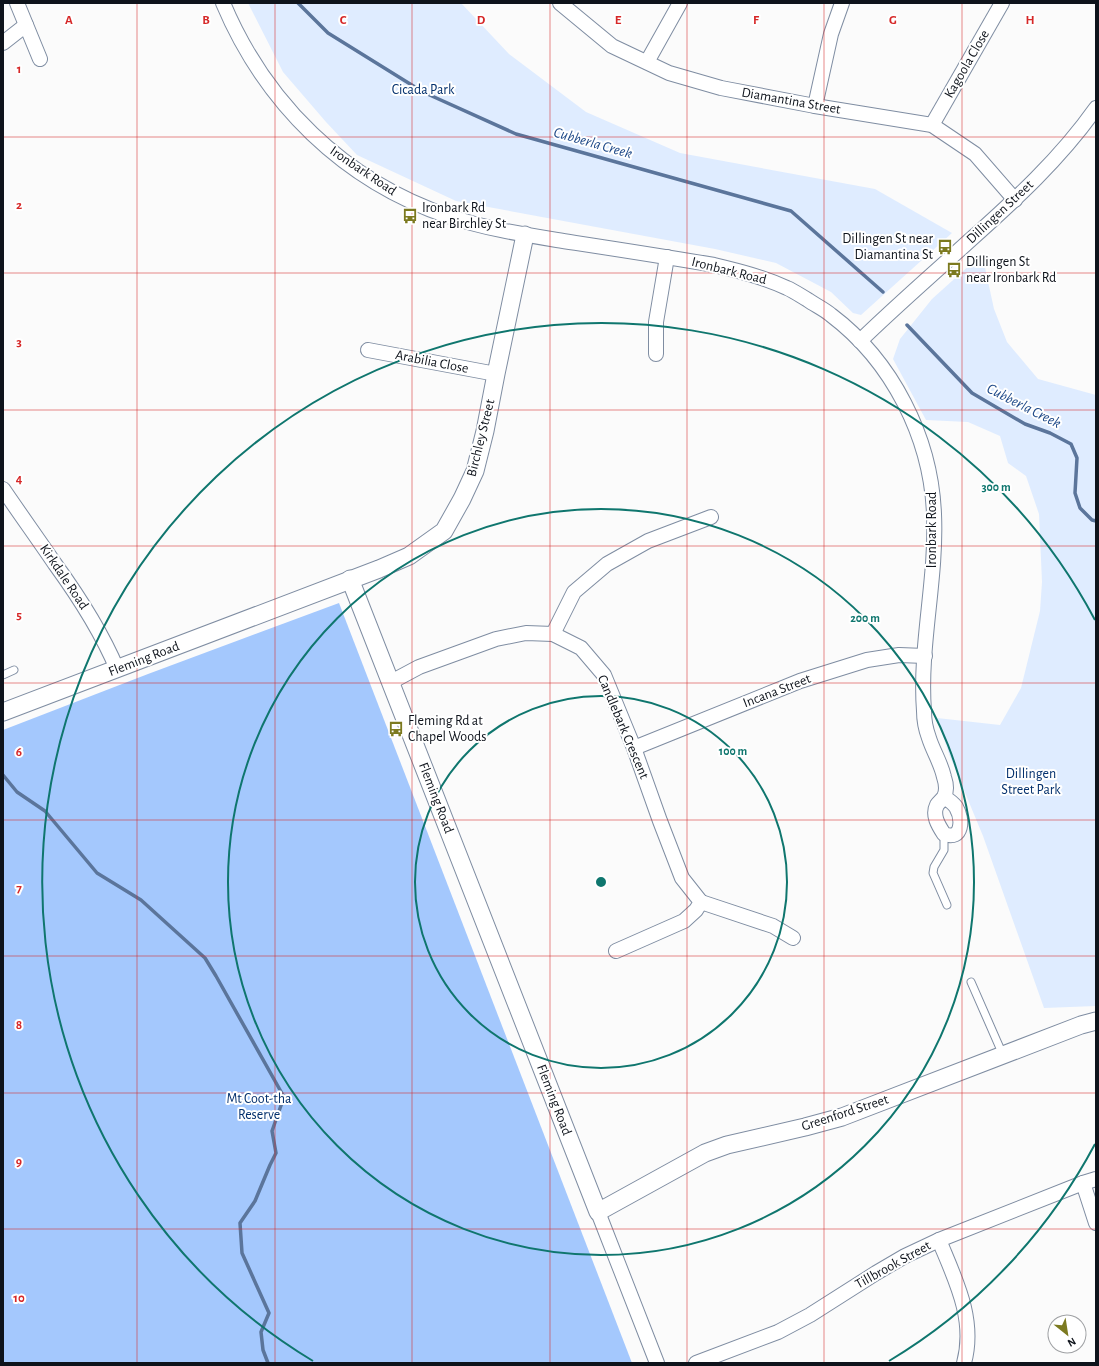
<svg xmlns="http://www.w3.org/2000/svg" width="1099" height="1366" font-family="'Alegreya Sans',sans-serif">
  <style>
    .green { fill: #dfecff }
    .forest { fill: #a4c8fd }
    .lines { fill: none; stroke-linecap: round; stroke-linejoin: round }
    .stream { stroke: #5b759b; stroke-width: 3.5 }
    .service-casing { stroke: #7f8da2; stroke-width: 9 }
    .minor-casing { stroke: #7f8da2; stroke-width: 16 }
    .tertiary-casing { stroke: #7f8da2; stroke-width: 19 }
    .service { stroke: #fff; stroke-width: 7 }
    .minor { stroke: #fff; stroke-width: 14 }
    .tertiary { stroke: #fff; stroke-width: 17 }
    .grid { fill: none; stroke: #d62828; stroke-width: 1; stroke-opacity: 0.55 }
    .ring { fill: none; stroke: #0f766e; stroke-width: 2 }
    .labels { text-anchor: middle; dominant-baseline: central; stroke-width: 4; stroke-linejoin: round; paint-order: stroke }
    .street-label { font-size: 14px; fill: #0e131b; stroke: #fff }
    .park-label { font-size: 14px; fill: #03306d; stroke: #fff }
    .poi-label { font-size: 14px; fill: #0e131b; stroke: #fff; text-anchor: start }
    .water-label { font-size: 15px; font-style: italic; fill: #1e4988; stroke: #fff }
    .grid-label { font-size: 13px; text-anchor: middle; font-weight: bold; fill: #d62828; stroke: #fff; stroke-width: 4; stroke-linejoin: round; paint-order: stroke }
    .centre { fill: #0f766e; stroke: #fff; stroke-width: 2 }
    .ring-label { font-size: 12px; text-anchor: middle; font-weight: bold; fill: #0f766e; stroke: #fff; stroke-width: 4; stroke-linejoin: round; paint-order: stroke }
  </style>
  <rect width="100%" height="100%" fill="#fbfbfb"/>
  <!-- green -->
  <g class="green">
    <polygon points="248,3 461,3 509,54 586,112 680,153 875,189 952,233 861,315 853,313 831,292 776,263 715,249 456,201 357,155 326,122 283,72"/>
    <polygon points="982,254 994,309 1007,342 1038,379 1096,395 1096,1006 1044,1008 983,836 949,754 937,718 1000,725 1021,688 1040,611 1042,582 1039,514 1026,476 1008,463 1000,436 968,422 926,420 893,359 900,339 932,299"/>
  </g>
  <!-- forest -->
  <polygon class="forest" points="339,603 632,1363 3,1363 3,730 148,674"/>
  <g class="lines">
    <!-- stream -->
    <g class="stream">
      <polyline points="298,3 328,33 423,92 516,134 791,211 883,292"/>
      <polyline points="907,325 972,393 1025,424 1050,433 1071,444 1077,458 1075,493 1080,508 1092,520 1096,521"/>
      <polyline points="3,775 17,792 45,811 97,873 141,900 205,958 216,976 284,1097 272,1131 276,1153 270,1165 255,1201 240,1223 242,1253 269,1313 261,1332 263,1350 268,1363"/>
    </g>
    <defs>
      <g id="service">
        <polyline points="3,675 14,670"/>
        <polyline points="944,834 944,850 934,867 933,873 947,905"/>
        <polyline points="971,982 1003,1055"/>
      </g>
      <g id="minor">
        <polyline points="17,3 40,59"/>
        <path d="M 223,3 C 265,103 344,181 448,216 C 483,228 520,234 557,240 C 609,248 662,256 714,265 C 739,271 763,277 787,288 C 794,291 801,296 808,300 C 815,305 824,309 831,315 C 892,361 931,437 934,514 C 937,580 919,646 924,711 C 924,720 926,730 929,738 C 933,751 941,763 944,777 C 946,783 947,791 944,797 C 942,800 939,802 937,805 C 932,815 938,825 944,834 C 963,841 963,819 956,807 C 953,803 949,800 944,797"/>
        <polyline points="560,3 612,46 669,73 721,88 815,106 932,125 975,154 1015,200"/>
        <polyline points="3,43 26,25"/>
        <polyline points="647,62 680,3"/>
        <polyline points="815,106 831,34 842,3"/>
        <polyline points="932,125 1002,3"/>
        <path d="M 860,341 C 895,307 932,275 968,242 C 1015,200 1060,159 1096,108"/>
        <polyline points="368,350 496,374"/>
        <polyline points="656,354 656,322 667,257"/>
        <path d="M 3,489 C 20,514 38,539 55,564 C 79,597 101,631 117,669"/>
        <polyline points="553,634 574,592 607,564 648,541 711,517"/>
        <polyline points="391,682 419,667 496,639 526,633 553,634 581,648 604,675 634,748 660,821 682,878 701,902 696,910 684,921 616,951"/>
        <polyline points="634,748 800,681 867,660 899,655 925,656"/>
        <polyline points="701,902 773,926 793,938"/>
        <polyline points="1083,1183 1096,1223"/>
        <polyline points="598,1212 657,1363"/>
        <path d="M 939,1240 C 955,1279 976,1319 964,1363"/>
        <polyline points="696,1363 778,1332 810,1315 876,1273 905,1256 939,1240 1083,1183 1096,1179"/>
      </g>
      <g id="tertiary">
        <polyline points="350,579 598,1212 705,1153 727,1145 805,1127 842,1117 1081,1025 1096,1021"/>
        <polyline points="3,712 379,569 409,556 444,531 462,499 475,471 485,431 496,374 525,235"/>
      </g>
    </defs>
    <!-- service casing -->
    <use href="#service" class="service-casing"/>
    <!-- minor casing -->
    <use href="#minor" class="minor-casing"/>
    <!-- tertiary casing -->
    <use href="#tertiary" class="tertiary-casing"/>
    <!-- service -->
    <use href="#service" class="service"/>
    <!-- minor -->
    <use href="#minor" class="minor"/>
    <!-- tertiary -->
    <use href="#tertiary" class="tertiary"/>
  </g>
  <!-- grid -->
  <path class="grid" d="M 137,3 L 137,1363M 275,3 L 275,1363M 412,3 L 412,1363M 550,3 L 550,1363M 687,3 L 687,1363M 824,3 L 824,1363M 962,3 L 962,1363M 3,137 L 1096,137M 3,273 L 1096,273M 3,410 L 1096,410M 3,546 L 1096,546M 3,683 L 1096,683M 3,820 L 1096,820M 3,956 L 1096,956M 3,1093 L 1096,1093M 3,1229 L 1096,1229"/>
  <!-- distance rings -->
  <g class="ring">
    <circle cx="601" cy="882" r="186"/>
    <circle cx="601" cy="882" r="373"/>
    <path d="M1095 1144A559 559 0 0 1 889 1361M313 1361A559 559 0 1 1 1095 620"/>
  </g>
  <!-- icons -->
  <defs>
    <symbol id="bus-bare" viewBox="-9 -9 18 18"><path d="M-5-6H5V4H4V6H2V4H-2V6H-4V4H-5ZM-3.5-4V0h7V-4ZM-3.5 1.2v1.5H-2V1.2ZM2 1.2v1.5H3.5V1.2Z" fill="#7c7a20" stroke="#fff" stroke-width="2.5" paint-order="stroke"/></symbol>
  </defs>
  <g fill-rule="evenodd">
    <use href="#bus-bare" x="399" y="205" width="22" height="22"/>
    <use href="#bus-bare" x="934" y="236" width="22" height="22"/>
    <use href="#bus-bare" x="943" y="259" width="22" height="22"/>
    <use href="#bus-bare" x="385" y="718" width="22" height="22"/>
  </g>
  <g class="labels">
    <!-- street labels -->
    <g class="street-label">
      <text transform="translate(967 64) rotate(-60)">Kagoola Close</text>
      <text transform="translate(791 101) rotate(10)">Diamantina Street</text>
      <text transform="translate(363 171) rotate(34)">Ironbark Road</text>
      <text transform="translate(1000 212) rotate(-43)">Dillingen Street</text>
      <text transform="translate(729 271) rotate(14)">Ironbark Road</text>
      <text transform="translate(432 362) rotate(11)">Arabilia Close</text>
      <text transform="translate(481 438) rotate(-76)">Birchley Street</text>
      <text transform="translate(932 530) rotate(-90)">Ironbark Road</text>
      <text transform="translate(64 577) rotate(56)">Kirkdale Road</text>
      <text transform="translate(144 659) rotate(-21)">Fleming Road</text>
      <text transform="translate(777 691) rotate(-21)">Incana Street</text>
      <text transform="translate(623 727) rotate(67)">Candlebark Crescent</text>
      <text transform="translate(436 798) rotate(69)">Fleming Road</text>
      <text transform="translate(554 1100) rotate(69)">Fleming Road</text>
      <text transform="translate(845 1113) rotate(-18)">Greenford Street</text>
      <text transform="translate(893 1265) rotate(-29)">Tillbrook Street</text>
    </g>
    <!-- park labels -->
    <g class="park-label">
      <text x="423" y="90">Cicada Park</text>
      <text x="1031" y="774">Dillingen<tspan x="1031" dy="16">Street Park</tspan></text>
      <text x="259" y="1099">Mt Coot-tha<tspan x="259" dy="16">Reserve</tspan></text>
    </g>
    <!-- poi labels -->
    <g class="poi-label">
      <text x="422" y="208">Ironbark Rd<tspan x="422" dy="16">near Birchley St</tspan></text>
      <text x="933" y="239" text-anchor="end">Dillingen St near<tspan x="933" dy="16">Diamantina St</tspan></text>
      <text x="966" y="262">Dillingen St<tspan x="966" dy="16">near Ironbark Rd</tspan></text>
      <text x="408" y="721">Fleming Rd at<tspan x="408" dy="16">Chapel Woods</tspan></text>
    </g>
    <!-- water labels -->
    <g class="water-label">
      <text transform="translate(593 143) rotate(16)">Cubberla Creek</text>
      <text transform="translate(1024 406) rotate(27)">Cubberla Creek</text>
    </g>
  </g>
  <g class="grid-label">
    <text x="69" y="24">A</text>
    <text x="206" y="24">B</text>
    <text x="343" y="24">C</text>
    <text x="481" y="24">D</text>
    <text x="618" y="24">E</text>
    <text x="756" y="24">F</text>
    <text x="893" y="24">G</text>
    <text x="1030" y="24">H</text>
    <text x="19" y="73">1</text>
    <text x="19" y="209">2</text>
    <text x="19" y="346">3</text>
    <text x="19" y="483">4</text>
    <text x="19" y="619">5</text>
    <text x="19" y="756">6</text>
    <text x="19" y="892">7</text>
    <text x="19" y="1029">8</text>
    <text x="19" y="1166">9</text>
    <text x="19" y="1302">10</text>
  </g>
  <circle cx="601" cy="882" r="6" class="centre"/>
  <g class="ring-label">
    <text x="996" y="491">300 m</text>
    <text x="865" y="622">200 m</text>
    <text x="733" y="755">100 m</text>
  </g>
  <!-- border -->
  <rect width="1099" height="1366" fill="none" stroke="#0e131b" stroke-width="8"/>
  <!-- north arrow -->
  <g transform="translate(1067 1334) rotate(150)"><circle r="19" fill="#ffffff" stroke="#9fa1a4"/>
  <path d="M0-3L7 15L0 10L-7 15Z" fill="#7c7a20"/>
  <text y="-6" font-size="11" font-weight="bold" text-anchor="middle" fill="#0e131b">N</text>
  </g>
</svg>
